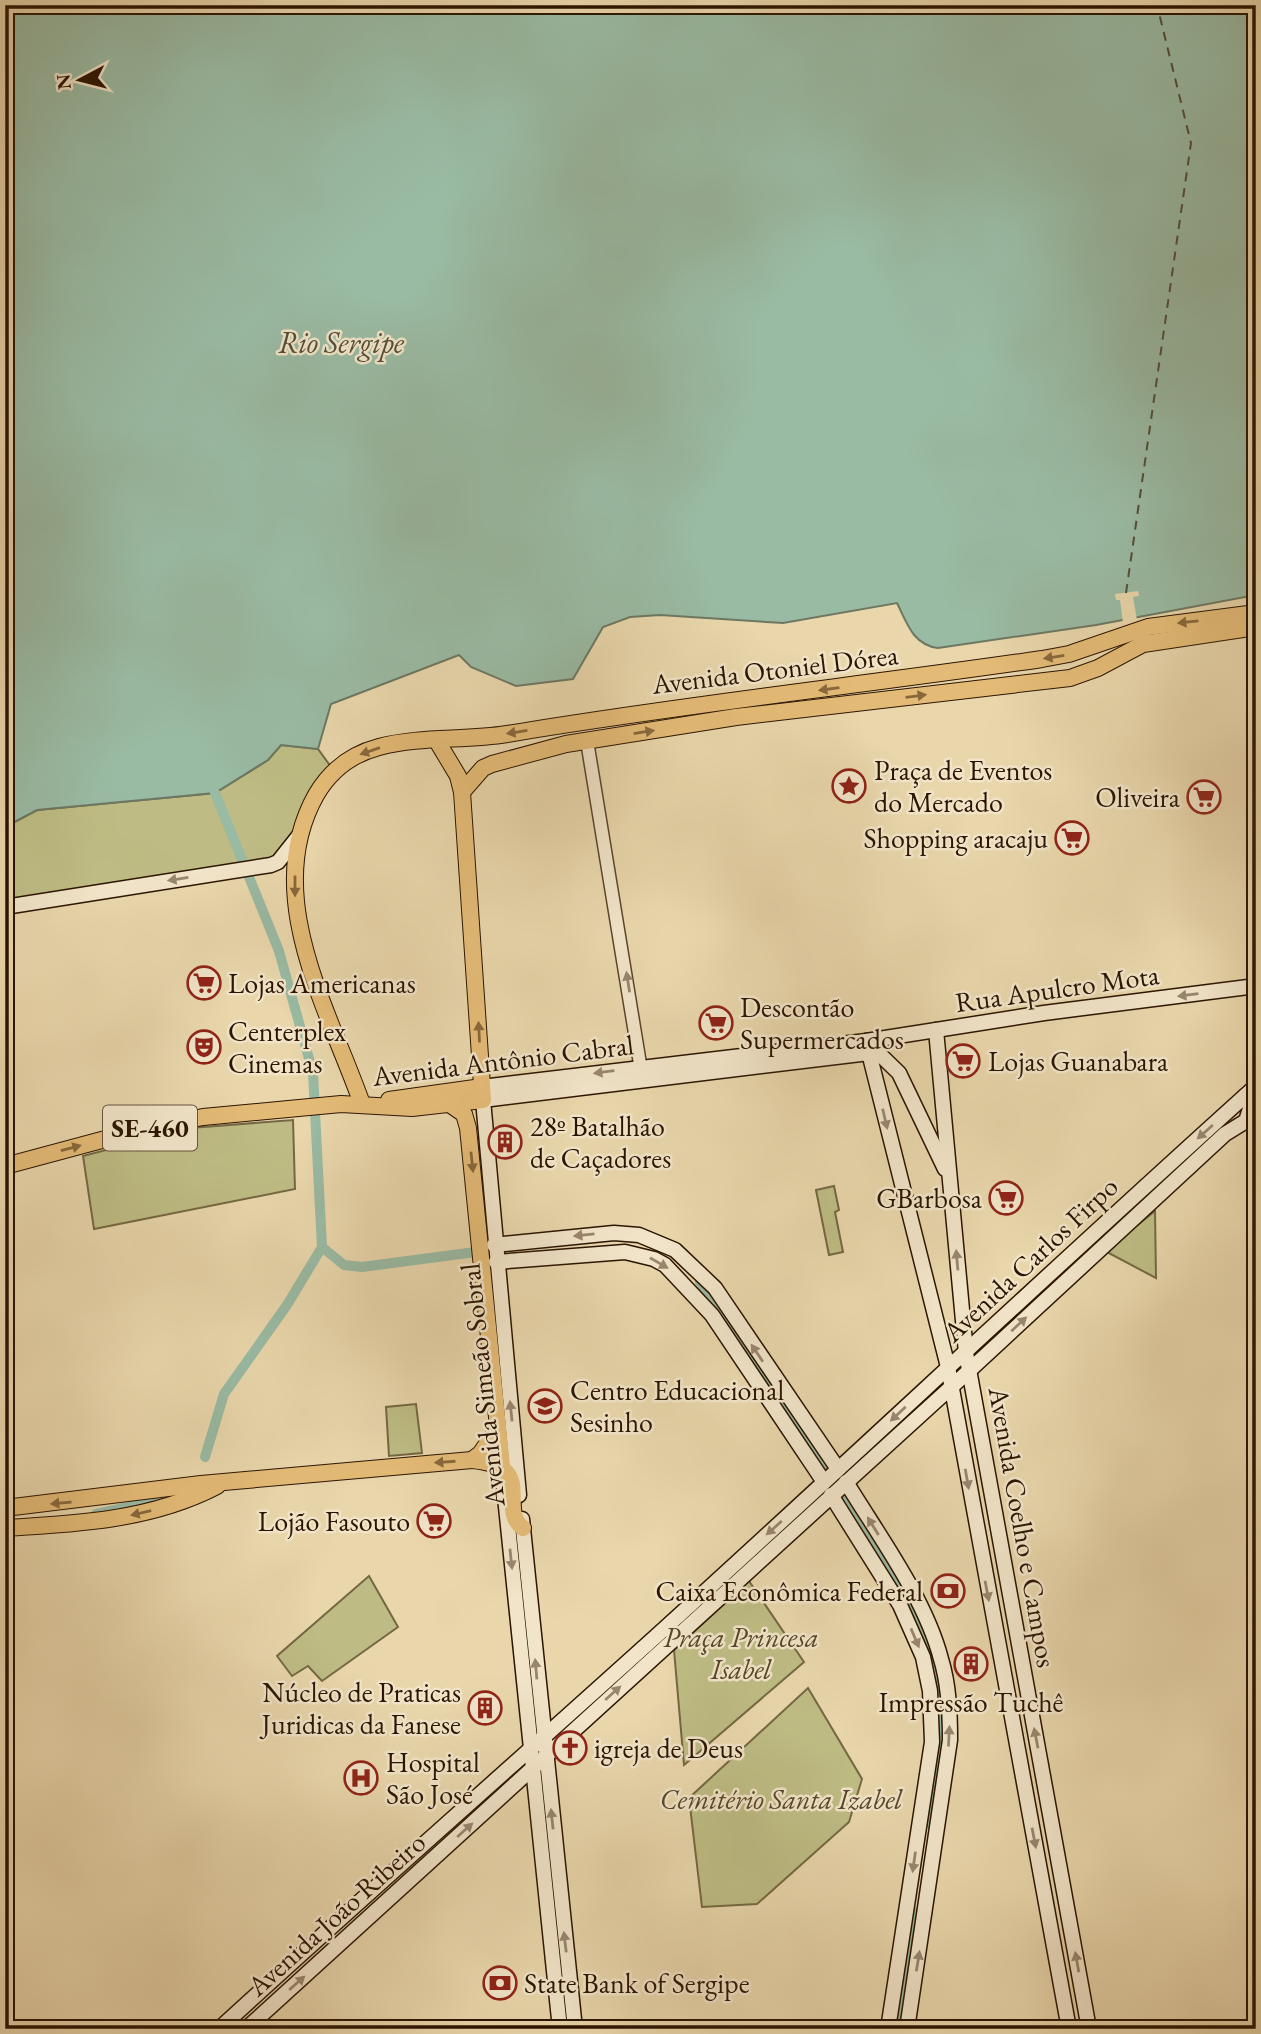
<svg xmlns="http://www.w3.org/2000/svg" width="1261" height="2034" font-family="'EB Garamond',serif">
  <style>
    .green { fill: #bebc84; stroke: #746842; stroke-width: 2 }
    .water { fill: #99baa3; stroke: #6d7862; stroke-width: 2 }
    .pier { fill: #e9d6ab }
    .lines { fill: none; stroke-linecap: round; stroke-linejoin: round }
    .canal { stroke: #99baa3; stroke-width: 10 }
    .ferry { stroke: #524e39; stroke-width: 2; stroke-dasharray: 9 7; stroke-linecap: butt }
    .tertiary-casing { stroke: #5a442b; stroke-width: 15 }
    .secondary-casing { stroke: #2b1400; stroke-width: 17 }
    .primary-casing { stroke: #2b1400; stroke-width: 18 }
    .tertiary { stroke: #f1e4c8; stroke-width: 12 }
    .secondary { stroke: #f1e4c8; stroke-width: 14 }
    .primary { stroke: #e4bb76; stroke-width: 16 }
    .oneway { fill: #88683b }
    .oneway2 { fill: #98866e }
    .labels { text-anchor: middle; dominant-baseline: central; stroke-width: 5; stroke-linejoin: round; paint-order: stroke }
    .shield { fill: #f1e4c8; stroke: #66523c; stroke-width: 2 }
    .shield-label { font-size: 26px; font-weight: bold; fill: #2b1400 }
    .street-label { font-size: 28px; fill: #2b1400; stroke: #f1e4c8 }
    .poi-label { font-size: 28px; fill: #2b1400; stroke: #f1e4c8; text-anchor: start }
    .park-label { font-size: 28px; font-style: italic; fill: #574628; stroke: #f1e4c8 }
    .water-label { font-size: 30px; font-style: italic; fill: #524e39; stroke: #f1e4c8 }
  </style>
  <rect width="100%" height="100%" fill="#e9d6ab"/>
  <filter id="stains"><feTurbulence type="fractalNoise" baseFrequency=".00286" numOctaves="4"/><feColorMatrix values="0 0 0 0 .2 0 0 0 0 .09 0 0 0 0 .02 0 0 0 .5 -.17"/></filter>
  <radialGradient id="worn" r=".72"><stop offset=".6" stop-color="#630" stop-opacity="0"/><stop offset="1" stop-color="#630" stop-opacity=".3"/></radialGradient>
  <!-- green -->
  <g class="green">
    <polygon points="281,745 318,749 334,771 278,862 5,907 5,827 37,810 215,793 268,760"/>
    <polygon points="293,1120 295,1189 94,1229 83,1156 190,1128"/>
    <polygon points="834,1186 839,1210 835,1212 843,1252 829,1255 816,1190"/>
    <polygon points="1155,1211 1156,1278 1105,1251"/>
    <polygon points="416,1404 422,1453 389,1456 386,1407"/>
    <polygon points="369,1576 398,1627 322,1681 308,1666 292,1676 277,1656"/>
    <polygon points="749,1581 804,1662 684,1765 674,1650"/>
    <polygon points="808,1688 862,1779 849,1822 757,1904 702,1907 689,1798"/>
  </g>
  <!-- water -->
  <path class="water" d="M 5,5 L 1256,5 L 1256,595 L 1096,625 L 938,648 C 913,645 907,623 897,603 L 783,623 L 660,615 L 630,617 L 603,627 L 573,679 L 516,686 L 471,667 L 459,655 L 331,704 L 318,749 L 281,745 L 268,760 L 215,793 L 37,810 L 5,827 Z"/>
  <!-- pier -->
  <polygon class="pier" points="1138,591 1139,596 1133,597 1137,620 1123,623 1120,600 1116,600 1115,594"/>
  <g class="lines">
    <!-- canal -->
    <g class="canal">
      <polyline points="322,1247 344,1265 362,1267 483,1251"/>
      <polyline points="700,1282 881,1550 925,1635 938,1678 940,1730 931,1824"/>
      <polyline points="205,1457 224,1394 287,1305 322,1247 313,1073 279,951 215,793"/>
      <polyline points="96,1514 170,1498"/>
      <polyline points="898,2029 918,1912"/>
    </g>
    <!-- ferry -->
    <polyline class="ferry" points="1126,593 1191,143 1157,5"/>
    <defs>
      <polyline id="tertiary" points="587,741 642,1076"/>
      <g id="secondary">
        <polyline points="5,907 271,865 278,862 301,833"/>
        <polyline points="936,1030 966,1353 1089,2029"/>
        <polyline points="866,1041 948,1367 1069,2029"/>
        <polyline points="866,1041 899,1073 945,1169"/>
        <polyline points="482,1087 866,1041 1044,1013 1256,986"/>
        <polyline points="494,1245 614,1233 639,1235 675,1250 715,1288 838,1469"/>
        <polyline points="496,1262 625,1252 654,1259 665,1265 712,1315 824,1482"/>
        <polyline points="502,1468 560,2029"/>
        <path d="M 846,1482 C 879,1536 925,1598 941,1659 C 949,1685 950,1713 950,1740 L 907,2029"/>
        <polyline points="519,1495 483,1100 869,1053"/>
        <polyline points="831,1495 900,1605 923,1657 930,1691 932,1742 888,2029"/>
        <polyline points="522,1519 575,2029"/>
        <path d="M 219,2029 C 366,1894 516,1763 664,1629 C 862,1449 1057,1265 1256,1086"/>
        <polyline points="246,2029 959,1380 1225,1134 1246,1121 1251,1105 1245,1096"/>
      </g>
      <g id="primary">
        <polyline points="462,792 483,768 492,764 566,744 736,717 1070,678 1098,668 1143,644 1256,627"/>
        <polyline points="389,1100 482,1087"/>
        <polyline points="448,1103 464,1114 468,1128 502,1467"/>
        <path d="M 362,1104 C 329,1010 260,895 316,795 C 330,771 352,754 379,747 C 420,736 465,741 507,734 C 685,704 864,685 1042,659 L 1069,654 L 1148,627 L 1256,613"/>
        <polyline points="5,1166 139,1130 203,1117 341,1104 412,1108 483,1100 462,792 458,776 437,741"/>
        <path d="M 472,1460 C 539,1466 496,1508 523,1528"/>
        <polyline points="5,1508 201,1484 472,1460 480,1454 498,1428"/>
        <path d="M 5,1528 C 77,1524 152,1520 217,1486"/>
      </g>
    </defs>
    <!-- tertiary casing -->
    <use href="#tertiary" class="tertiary-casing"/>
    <!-- secondary casing -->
    <use href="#secondary" class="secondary-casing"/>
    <!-- primary casing -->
    <use href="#primary" class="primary-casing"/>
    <!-- tertiary -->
    <use href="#tertiary" class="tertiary"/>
    <!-- secondary -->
    <use href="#secondary" class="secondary"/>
    <!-- primary -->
    <use href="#primary" class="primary"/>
  </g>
  <!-- one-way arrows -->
  <defs><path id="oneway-solid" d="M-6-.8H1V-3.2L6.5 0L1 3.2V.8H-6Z" transform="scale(1.75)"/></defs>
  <g class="oneway">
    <use href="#oneway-solid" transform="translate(1188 622) rotate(174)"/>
    <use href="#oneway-solid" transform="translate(1054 657) rotate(171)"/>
    <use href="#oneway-solid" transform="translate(829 689) rotate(172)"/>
    <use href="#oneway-solid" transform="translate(916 696) rotate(-7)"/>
    <use href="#oneway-solid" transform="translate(517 732) rotate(171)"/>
    <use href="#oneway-solid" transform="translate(644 732) rotate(-9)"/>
    <use href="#oneway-solid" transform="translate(370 751) rotate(161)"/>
    <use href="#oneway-solid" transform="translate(295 886) rotate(90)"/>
    <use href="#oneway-solid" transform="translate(479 1032) rotate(-93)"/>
    <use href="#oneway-solid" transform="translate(71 1148) rotate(-15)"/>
    <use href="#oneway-solid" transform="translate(472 1162) rotate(84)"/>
    <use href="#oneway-solid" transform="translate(445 1462) rotate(176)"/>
    <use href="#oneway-solid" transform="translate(61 1503) rotate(175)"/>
    <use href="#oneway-solid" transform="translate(141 1513) rotate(167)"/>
  </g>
  <g class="oneway2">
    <use href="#oneway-solid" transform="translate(178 879) rotate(171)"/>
    <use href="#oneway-solid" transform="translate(628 982) rotate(-99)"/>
    <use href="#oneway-solid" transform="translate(1188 995) rotate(173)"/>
    <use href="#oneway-solid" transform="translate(604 1072) rotate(173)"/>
    <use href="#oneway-solid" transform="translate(885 1119) rotate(77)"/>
    <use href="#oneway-solid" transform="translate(1205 1132) rotate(138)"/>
    <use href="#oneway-solid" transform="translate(584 1235) rotate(174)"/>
    <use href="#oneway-solid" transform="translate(957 1260) rotate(-95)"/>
    <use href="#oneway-solid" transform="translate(659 1263) rotate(30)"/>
    <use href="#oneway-solid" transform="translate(1019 1324) rotate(-43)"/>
    <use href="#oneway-solid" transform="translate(757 1353) rotate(-124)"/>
    <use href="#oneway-solid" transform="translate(511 1411) rotate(-96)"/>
    <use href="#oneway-solid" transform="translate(898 1414) rotate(137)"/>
    <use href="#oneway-solid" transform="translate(967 1479) rotate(80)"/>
    <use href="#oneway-solid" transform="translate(873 1526) rotate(-122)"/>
    <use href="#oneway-solid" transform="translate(774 1528) rotate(138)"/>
    <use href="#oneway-solid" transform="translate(511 1559) rotate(84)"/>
    <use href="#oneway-solid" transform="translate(987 1591) rotate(79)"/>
    <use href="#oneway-solid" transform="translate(915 1638) rotate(67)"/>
    <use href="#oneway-solid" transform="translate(536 1669) rotate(-95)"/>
    <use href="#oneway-solid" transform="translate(613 1693) rotate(-42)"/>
    <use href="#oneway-solid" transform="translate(949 1736) rotate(-87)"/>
    <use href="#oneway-solid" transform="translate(1036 1738) rotate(-101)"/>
    <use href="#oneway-solid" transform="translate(552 1819) rotate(-96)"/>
    <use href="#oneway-solid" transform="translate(465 1830) rotate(-42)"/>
    <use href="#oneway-solid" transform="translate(1034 1838) rotate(79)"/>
    <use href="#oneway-solid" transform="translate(914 1862) rotate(98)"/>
    <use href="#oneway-solid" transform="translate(565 1942) rotate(-97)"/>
    <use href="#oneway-solid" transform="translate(918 1961) rotate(-81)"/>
    <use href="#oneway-solid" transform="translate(1077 1962) rotate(-100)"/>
    <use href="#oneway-solid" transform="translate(297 1983) rotate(-42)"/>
  </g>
  <!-- icons -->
  <defs>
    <symbol id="sight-ring" viewBox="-11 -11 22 22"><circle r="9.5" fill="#f1e4c8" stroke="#8f2418" stroke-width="1.5"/><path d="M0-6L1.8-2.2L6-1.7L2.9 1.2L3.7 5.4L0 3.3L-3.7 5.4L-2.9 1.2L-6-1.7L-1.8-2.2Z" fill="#8f2418"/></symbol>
    <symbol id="supermarket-ring" viewBox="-11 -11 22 22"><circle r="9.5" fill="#f1e4c8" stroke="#8f2418" stroke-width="1.5"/><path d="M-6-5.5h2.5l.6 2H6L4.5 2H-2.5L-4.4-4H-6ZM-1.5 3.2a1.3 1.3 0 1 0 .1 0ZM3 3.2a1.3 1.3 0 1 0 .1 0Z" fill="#8f2418"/></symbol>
    <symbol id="theatre-ring" viewBox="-11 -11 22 22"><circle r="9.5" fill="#f1e4c8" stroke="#8f2418" stroke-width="1.5"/><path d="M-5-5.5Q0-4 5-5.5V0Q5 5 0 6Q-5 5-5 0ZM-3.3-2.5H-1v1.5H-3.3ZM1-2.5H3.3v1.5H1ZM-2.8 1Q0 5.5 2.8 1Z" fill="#8f2418"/></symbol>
    <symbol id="building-ring" viewBox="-11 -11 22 22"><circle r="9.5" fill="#f1e4c8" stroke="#8f2418" stroke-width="1.5"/><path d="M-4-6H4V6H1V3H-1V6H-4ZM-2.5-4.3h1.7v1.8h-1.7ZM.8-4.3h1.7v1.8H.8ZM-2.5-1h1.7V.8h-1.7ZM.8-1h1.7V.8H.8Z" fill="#8f2418"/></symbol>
    <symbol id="school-ring" viewBox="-11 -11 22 22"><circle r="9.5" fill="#f1e4c8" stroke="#8f2418" stroke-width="1.5"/><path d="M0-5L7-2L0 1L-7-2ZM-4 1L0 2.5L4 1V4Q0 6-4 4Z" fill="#8f2418"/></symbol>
    <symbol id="bank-ring" viewBox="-11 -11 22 22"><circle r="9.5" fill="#f1e4c8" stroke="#8f2418" stroke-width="1.5"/><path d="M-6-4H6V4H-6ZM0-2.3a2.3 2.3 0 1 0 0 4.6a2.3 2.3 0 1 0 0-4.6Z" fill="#8f2418"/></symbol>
    <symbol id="church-ring" viewBox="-11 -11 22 22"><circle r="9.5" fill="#f1e4c8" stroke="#8f2418" stroke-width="1.5"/><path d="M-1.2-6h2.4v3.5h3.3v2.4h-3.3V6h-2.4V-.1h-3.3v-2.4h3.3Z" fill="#8f2418"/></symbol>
    <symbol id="hospital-ring" viewBox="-11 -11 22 22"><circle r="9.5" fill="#f1e4c8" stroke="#8f2418" stroke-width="1.5"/><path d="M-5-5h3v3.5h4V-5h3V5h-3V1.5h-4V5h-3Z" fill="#8f2418"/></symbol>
  </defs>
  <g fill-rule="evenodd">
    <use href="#sight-ring" x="830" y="767" width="38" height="38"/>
    <use href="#supermarket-ring" x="1185" y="778" width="38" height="38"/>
    <use href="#supermarket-ring" x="1053" y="819" width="38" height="38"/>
    <use href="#supermarket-ring" x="185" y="964" width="38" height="38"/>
    <use href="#supermarket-ring" x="697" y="1004" width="38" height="38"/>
    <use href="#theatre-ring" x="185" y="1028" width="38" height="38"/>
    <use href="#supermarket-ring" x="944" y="1042" width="38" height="38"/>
    <use href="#building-ring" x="486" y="1123" width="38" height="38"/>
    <use href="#supermarket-ring" x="987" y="1179" width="38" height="38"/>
    <use href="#school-ring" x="526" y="1387" width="38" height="38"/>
    <use href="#supermarket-ring" x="415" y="1502" width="38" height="38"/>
    <use href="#bank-ring" x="929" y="1572" width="38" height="38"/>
    <use href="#building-ring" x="952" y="1645" width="38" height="38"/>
    <use href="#building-ring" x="466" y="1689" width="38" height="38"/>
    <use href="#church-ring" x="551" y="1729" width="38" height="38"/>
    <use href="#hospital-ring" x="342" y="1759" width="38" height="38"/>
    <use href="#bank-ring" x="481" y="1964" width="38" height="38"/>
  </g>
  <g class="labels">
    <!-- shield labels -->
    <rect class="shield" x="103" y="1105.5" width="94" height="45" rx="5"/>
    <g class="shield-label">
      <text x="150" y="1128">SE-460</text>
    </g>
    <!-- street labels -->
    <g class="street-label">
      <text transform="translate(775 669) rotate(-7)">Avenida Otoniel Dórea</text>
      <text transform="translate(1057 988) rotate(-8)">Rua Apulcro Mota</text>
      <text transform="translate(503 1060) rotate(-7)">Avenida Antônio Cabral</text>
      <text transform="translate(1030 1259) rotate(-43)">Avenida Carlos Firpo</text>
      <text transform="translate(482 1385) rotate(-96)">Avenida Simeão Sobral</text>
      <text transform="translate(1023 1527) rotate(80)">Avenida Coelho e Campos</text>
      <text transform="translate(336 1914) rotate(-42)">Avenida João Ribeiro</text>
    </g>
    <!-- poi labels -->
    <g class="poi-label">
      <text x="874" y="770">Praça de Eventos<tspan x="874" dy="32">do Mercado</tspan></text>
      <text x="1180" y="797" text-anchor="end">Oliveira</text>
      <text x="1048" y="838" text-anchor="end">Shopping aracaju</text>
      <text x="228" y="983">Lojas Americanas</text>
      <text x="740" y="1007">Descontão<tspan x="740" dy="32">Supermercados</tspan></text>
      <text x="228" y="1031">Centerplex<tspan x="228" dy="32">Cinemas</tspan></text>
      <text x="988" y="1061">Lojas Guanabara</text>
      <text x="530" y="1126">28º Batalhão<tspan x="530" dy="32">de Caçadores</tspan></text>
      <text x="982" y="1198" text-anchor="end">GBarbosa</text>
      <text x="570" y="1390">Centro Educacional<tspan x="570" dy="32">Sesinho</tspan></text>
      <text x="410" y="1521" text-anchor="end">Lojão Fasouto</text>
      <text x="923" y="1591" text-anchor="end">Caixa Econômica Federal</text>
      <text x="461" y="1692" text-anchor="end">Núcleo de Praticas<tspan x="461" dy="32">Juridicas da Fanese</tspan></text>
      <text x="971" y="1702" text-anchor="middle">Impressão Tuchê</text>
      <text x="594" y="1748">igreja de Deus</text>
      <text x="386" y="1762">Hospital<tspan x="386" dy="32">São José</tspan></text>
      <text x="524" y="1983">State Bank of Sergipe</text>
    </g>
    <!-- park labels -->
    <g class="park-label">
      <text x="741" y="1637">Praça Princesa<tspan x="741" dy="32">Isabel</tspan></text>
      <text x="781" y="1799">Cemitério Santa Izabel</text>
    </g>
    <!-- water labels -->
    <g class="water-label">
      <text x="341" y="342">Rio Sergipe</text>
    </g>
  </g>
  <!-- margin -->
  <rect width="1261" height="2034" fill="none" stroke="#e9d6ab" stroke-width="28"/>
  <rect x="7" y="7" width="1247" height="2020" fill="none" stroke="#2b1400" stroke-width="3.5"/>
  <rect x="14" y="14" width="1233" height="2006" fill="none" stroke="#2b1400" stroke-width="2"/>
  <!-- north arrow -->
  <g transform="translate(80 80) rotate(263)" stroke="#f1e4c8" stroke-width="5" paint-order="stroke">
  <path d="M0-5L12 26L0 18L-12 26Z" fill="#2b1400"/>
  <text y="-10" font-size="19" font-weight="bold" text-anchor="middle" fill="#2b1400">N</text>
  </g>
  <rect width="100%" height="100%" filter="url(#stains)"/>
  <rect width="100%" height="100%" fill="url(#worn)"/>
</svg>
